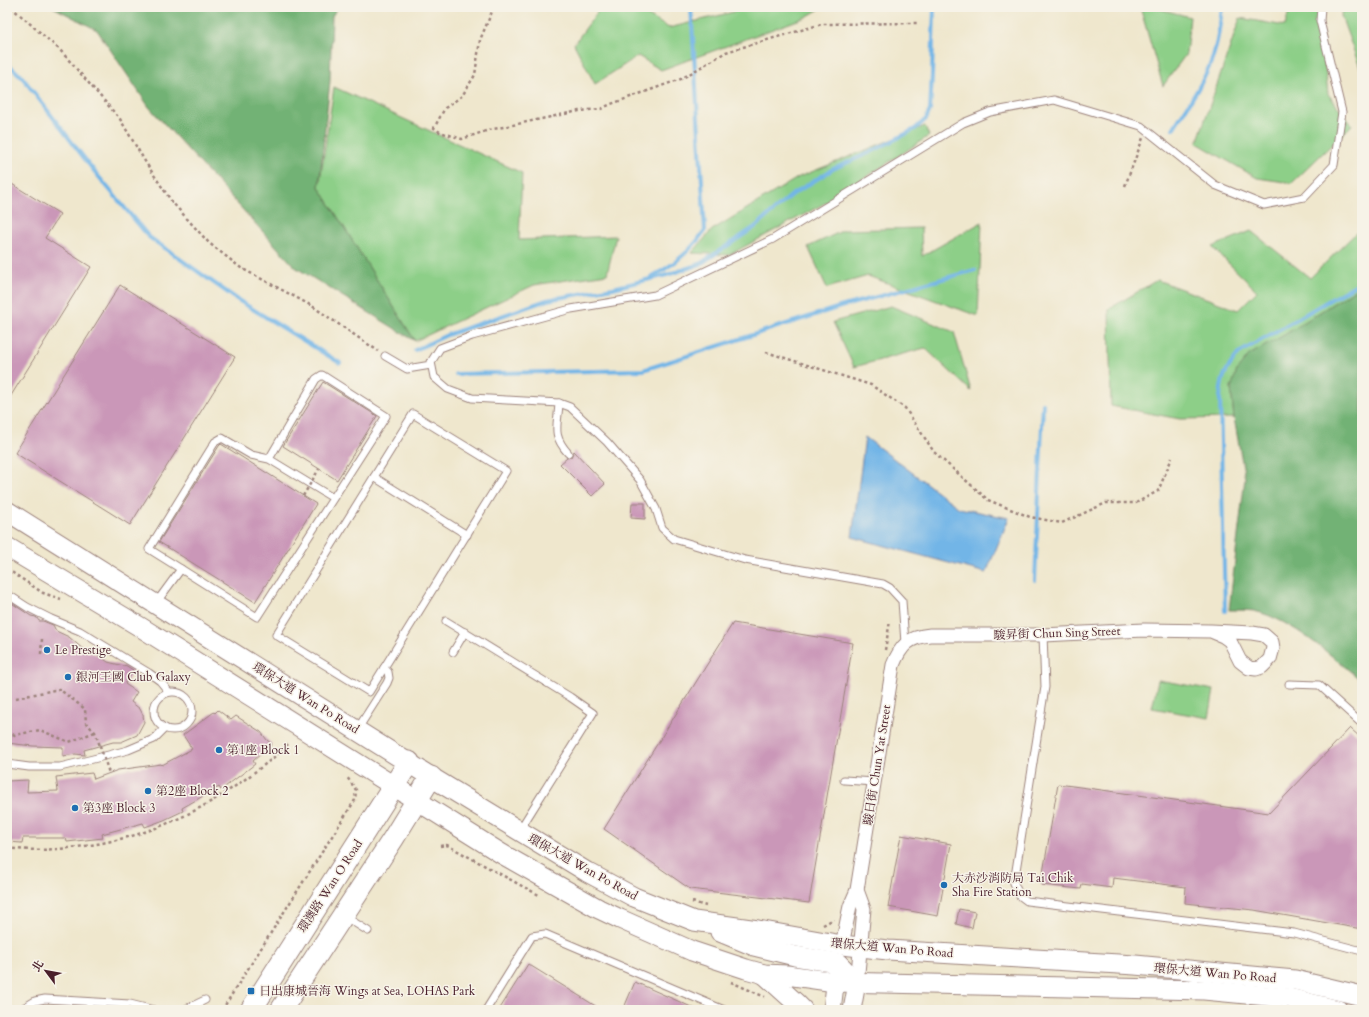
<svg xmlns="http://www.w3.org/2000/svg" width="1369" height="1017" font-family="Cardo,'Noto Serif TC',serif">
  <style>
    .green { fill: #8dcf88; stroke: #6c775a }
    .forest { fill: #72b274; stroke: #5e6850 }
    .water { fill: #72b5e7; stroke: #5e6a89 }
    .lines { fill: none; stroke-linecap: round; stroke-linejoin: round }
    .stream { stroke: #72b5e7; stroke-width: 4 }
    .building { fill: #ca97b8 }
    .service-casing { stroke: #9c837c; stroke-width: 9 }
    .minor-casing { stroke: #9c837c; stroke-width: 15 }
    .tertiary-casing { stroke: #9c837c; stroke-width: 19 }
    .secondary-casing { stroke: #9c837c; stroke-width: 21 }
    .primary-casing { stroke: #9c837c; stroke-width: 23 }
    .path { stroke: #9c837c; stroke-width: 2.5; stroke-dasharray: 3 3; stroke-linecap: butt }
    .service { stroke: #fff; stroke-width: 7 }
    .minor { stroke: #fff; stroke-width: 13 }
    .tertiary { stroke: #fff; stroke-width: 17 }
    .secondary { stroke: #fff; stroke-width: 19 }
    .primary { stroke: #fff; stroke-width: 21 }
    .path-bridge { stroke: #9c837c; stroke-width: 2.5; stroke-dasharray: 3 3; stroke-linecap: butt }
    .poi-dot { fill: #1f6fb2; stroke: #f7f3e8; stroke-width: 1.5 }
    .labels { text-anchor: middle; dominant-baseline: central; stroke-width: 3; stroke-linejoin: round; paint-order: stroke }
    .street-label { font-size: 12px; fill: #4a1f2b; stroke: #f7f3e8 }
    .poi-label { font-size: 12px; fill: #4a1f2b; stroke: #f7f3e8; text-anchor: start }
  </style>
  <rect width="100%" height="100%" fill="#f7f3e8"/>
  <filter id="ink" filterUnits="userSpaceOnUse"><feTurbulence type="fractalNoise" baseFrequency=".025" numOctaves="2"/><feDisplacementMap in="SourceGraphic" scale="8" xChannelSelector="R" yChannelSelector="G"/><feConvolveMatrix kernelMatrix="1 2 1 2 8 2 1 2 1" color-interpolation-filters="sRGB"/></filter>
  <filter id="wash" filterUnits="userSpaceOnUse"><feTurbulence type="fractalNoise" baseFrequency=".012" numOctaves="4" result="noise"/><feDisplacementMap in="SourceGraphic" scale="16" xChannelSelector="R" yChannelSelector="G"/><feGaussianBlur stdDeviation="0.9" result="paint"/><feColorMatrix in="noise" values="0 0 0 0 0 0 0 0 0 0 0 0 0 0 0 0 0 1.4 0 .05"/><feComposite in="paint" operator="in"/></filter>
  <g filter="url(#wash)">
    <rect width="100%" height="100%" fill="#efe7cd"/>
    <!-- green -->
    <g class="green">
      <polygon points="601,7 632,7 640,11 669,28 733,12 740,7 823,7 806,17 661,70 638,56 595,84 574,44"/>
      <polygon points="1140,7 1152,7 1190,17 1186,54 1163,86"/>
      <polygon points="1290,7 1319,7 1328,94 1352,125 1292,183 1257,178 1197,143 1240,18 1285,26"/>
      <polygon points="1342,7 1362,7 1362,73 1341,16"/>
      <polygon points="334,87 522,173 519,240 616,236 607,274 534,285 415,341 319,187"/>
      <polygon points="925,126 929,136 829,201 729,255 692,253 712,230 799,177"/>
      <polygon points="982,222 978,316 868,276 827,288 808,247 844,230 921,228 922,256"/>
      <polygon points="1251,231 1310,278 1357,232 1362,234 1362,285 1286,334 1249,356 1231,388 1234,418 1180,419 1111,406 1109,309 1157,280 1238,310 1257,291 1212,247"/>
      <polygon points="891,306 954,332 971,391 925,348 854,367 833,322"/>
      <polygon points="1158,680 1214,690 1209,718 1152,708"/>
    </g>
    <!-- forest -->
    <g class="forest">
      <polygon points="53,7 338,7 332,16 330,81 319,187 415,341 295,267 149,107 97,30"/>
      <path d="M 1362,285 L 1362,681 C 1331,656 1293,620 1254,611 C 1246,610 1237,610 1229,610 L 1245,478 L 1234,418 L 1231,388 L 1237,370 L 1249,355 L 1286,334 Z"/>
    </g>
    <!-- water -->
    <polygon class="water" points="865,437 959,508 1009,518 986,573 852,537"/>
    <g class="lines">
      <!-- stream -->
      <g class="stream">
        <polyline points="7,63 22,77 94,171 149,237 238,300 340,363"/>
        <path d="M 1173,129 C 1185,109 1200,89 1209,67 C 1217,49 1220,27 1222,7"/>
        <path d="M 651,277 C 673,266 692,250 705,230 L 691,7"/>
        <polyline points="415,350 447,335 547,300 613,288 667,275 700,264 755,227 793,194 833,169 871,152 915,129 926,119 930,110 932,75 934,7"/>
        <polyline points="456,374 643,370 840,307 975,270"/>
        <polyline points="1035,580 1043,404"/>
        <path d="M 1225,611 L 1220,399 C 1221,377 1225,371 1239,353 L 1362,281"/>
      </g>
    </g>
    <g id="blocks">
      <!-- building -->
      <g class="building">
        <polygon points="7,181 60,214 45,238 91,267 7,402"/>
        <polygon points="120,285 235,357 130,525 15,453"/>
        <polygon points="323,382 377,416 337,480 283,446"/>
        <polygon points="221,444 316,504 255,602 159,542 219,446"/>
        <polygon points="574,451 605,484 592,496 560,464 567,458 571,457"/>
        <polygon points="632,503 645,503 645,519 631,518"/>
        <polygon points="7,600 31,616 36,617 39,621 43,621 53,625 56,631 69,637 84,650 98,655 108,662 124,666 125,665 133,670 125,684 137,692 131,702 140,709 143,715 144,722 137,735 121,742 113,742 84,750 85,755 75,754 63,756 63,747 33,746 7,743"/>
        <polygon points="733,623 853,643 809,903 690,889 604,829"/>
        <polygon points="218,710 231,720 236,716 261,732 267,740 272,744 253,761 255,764 221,790 219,787 182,808 183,811 164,820 145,827 143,823 102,834 103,838 67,842 66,838 23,838 22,843 7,842 7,781 28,780 27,792 58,791 56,777 92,773 94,779 118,770 161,764 162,765 192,749 183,735 214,712 215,713"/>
        <polygon points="1350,728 1362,739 1362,929 1254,910 1185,903 1186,887 1113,878 1112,888 1082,884 1081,889 1041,885 1058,784 1269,813"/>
        <polygon points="901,835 951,844 938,916 888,907"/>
        <polygon points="959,909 975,912 972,928 956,924"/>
        <polygon points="528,964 536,969 602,1010 499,1010"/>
        <polygon points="635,982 698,1010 623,1010"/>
      </g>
    </g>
  </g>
  <g filter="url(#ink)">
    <use href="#blocks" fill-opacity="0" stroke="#9c837c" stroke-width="1"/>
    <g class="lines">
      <defs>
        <g id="service">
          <polyline points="385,356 407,369 431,365"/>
          <path d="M 559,403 C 558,426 551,434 568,453"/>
          <polygon points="413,414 506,471 369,692 276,635"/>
          <polyline points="269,459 251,455 222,438 215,442 149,549 181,569 257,617 386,416 322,375 316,379 269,459 333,498"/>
          <polyline points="374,477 467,535"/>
          <polyline points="7,594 27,607 51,619 80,631 149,673 160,681 169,692"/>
          <polyline points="156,603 181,569"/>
          <polyline points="446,621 570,697 593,713 519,831"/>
          <polyline points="1043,635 1045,687 1014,883 1019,895 1027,901 1294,933 1362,951"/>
          <polyline points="905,643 902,601 890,588 883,584 745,560 674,539 662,528 656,509 640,480 607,442 570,407 559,403 472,398 448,389 434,377 431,362 440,348 472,336 571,309 655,295 773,239 963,123 990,112 1054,100 1141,126 1215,185 1264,205 1304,197 1334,165 1342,112 1320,21 1321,7"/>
          <polyline points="453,652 465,632"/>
          <polyline points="1289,684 1319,685 1362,724"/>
          <circle cx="173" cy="711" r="19"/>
          <polyline points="357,730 387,683 389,678 388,672 384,668"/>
          <polyline points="7,764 29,767 60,767 93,759 128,750 154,739 165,728"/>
          <polyline points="844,780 875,782"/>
          <polyline points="344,916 368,931"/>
          <polyline points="20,1010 35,1001 45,999 130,1004 154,1010"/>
          <polyline points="184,1010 205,1000"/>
          <polyline points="486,1010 532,936 545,934 724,1010"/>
        </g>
        <g id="minor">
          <path d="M 842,945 L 850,906 L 857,890 L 893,665 C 901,645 909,637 930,635 L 1043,635 L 1144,630 L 1211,631 L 1252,633 L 1264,635 L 1272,642 L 1273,648 L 1270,659 L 1262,667 L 1256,669 L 1249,668 L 1240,661 L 1230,641 L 1223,636 L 1211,631"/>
          <polyline points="857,983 864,909 857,890"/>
        </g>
        <g id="tertiary">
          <polyline points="832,1010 837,969"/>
          <polyline points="852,1010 857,983"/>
        </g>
        <g id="secondary">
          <polyline points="7,511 431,777 587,872 634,897 694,921 758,930 842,945 888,950 1135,965 1295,980 1362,996"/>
          <polyline points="7,547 142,628 502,854 599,909 620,919 692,951 746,969 764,974 787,975 835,982 1204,990 1289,998 1338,1010"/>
          <polyline points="720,932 754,946 795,956 838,963 857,983"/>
          <polyline points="764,974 795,1002 803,1010"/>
        </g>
        <g id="primary">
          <polyline points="251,1010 409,762"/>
          <polyline points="281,1010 393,839 431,777"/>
        </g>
      </defs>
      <!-- service casing -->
      <use href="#service" class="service-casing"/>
      <!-- minor casing -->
      <use href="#minor" class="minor-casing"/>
      <!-- tertiary casing -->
      <use href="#tertiary" class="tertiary-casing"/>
      <!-- secondary casing -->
      <use href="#secondary" class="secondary-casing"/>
      <!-- primary casing -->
      <use href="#primary" class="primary-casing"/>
      <!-- path -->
      <g class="path">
        <polyline points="11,7 60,50 120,119 146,163 172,202 209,243 241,268 312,306 378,351"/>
        <polyline points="494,7 480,40 475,75 462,96 445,108 434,128 440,132 462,139 489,130 579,111 601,109 611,104 681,79 726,52 822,24 917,23"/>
        <polyline points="1125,186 1143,138"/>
        <polyline points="766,352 871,385 905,408 934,452 988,500 1030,517 1062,523 1106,503 1136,503 1158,491 1172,458"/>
        <polyline points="7,569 43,593 61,599"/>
        <polyline points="885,650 890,621"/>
        <polyline points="41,654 42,639"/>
        <polyline points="16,698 59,689 85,709 86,723 95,732 100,746"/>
        <polyline points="7,732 15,735 40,730 69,742 95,732"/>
        <polyline points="440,846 447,845 522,886 539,895"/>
        <path d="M 7,848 C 30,851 54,850 77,847 C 141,839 192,817 244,780 C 260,768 276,757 289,743"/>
        <polyline points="692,902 706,906"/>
        <polyline points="823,925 834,919"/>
        <polyline points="731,982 765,997"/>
        <polyline points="222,1010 355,800 356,790 347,777"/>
        <polyline points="890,1010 1081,1009 1094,1010"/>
      </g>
      <!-- service -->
      <use href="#service" class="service"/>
      <!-- minor -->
      <use href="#minor" class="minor"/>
      <!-- tertiary -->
      <use href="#tertiary" class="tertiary"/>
      <!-- secondary -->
      <use href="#secondary" class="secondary"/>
      <!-- primary -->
      <use href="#primary" class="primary"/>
      <!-- path-bridge -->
      <g class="path-bridge">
        <polyline points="303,496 319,469"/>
        <polyline points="100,746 109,773"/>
      </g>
    </g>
  </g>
  <!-- markers -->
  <g class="poi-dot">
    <circle cx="47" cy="650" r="4"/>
    <circle cx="68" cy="677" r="4"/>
    <circle cx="219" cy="750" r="4"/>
    <circle cx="148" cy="791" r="4"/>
    <circle cx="75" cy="808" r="4"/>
    <circle cx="944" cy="885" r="4"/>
    <rect x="247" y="987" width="8" height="8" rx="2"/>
  </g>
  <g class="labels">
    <!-- street labels -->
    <g class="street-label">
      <text transform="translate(1057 633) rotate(-2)">駿昇街 Chun Sing Street</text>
      <text transform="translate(306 698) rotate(32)">環保大道 Wan Po Road</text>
      <text transform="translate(877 765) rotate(-81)">駿日街 Chun Yat Street</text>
      <text transform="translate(583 867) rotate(29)">環保大道 Wan Po Road</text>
      <text transform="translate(330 886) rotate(-57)">環澳路 Wan O Road</text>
      <text transform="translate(892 948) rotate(5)">環保大道 Wan Po Road</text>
      <text transform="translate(1215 973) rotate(5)">環保大道 Wan Po Road</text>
    </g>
    <!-- poi labels -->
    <g class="poi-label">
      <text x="55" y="650">Le Prestige</text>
      <text x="76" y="677">銀河王國 Club Galaxy</text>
      <text x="227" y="750">第1座 Block 1</text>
      <text x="156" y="791">第2座 Block 2</text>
      <text x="83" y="808">第3座 Block 3</text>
      <text x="952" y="878">大赤沙消防局 Tai Chik<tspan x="952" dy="14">Sha Fire Station</tspan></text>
      <text x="259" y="991">日出康城晉海 Wings at Sea, LOHAS Park</text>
    </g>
  </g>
  <!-- margin -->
  <rect width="1369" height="1017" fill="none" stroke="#f7f3e8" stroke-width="24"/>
  <!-- north arrow -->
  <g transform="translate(46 971) rotate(302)" stroke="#f7f3e8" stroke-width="3" paint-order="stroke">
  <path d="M0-3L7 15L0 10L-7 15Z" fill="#4a1f2b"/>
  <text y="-6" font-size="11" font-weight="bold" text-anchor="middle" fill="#4a1f2b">北</text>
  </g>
</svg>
